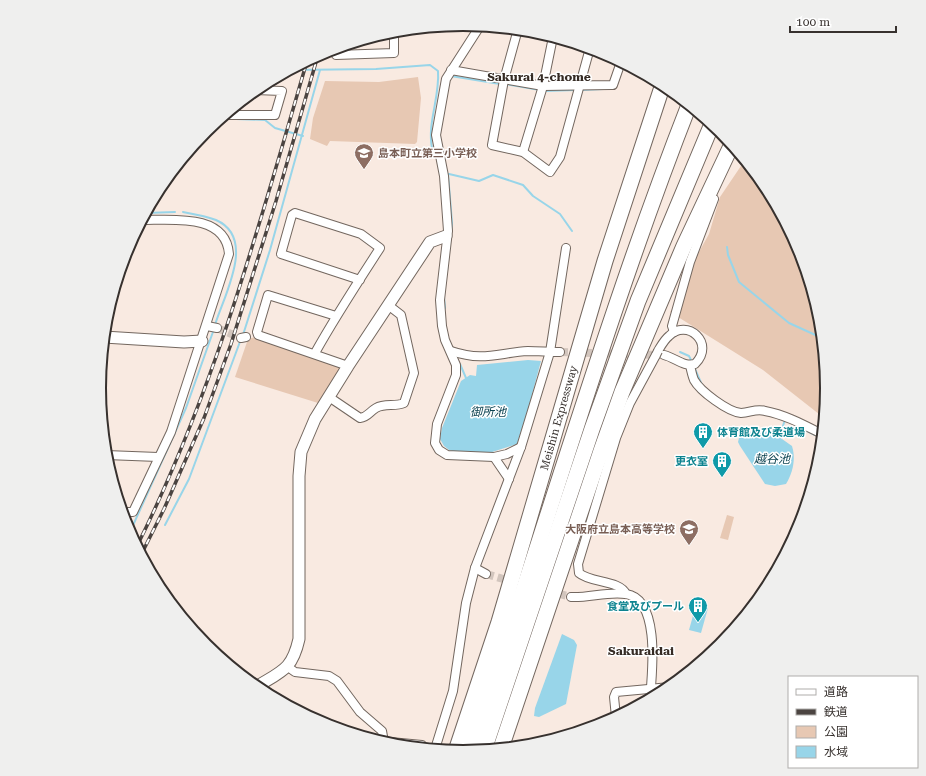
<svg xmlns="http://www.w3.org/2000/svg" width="926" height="776" font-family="'Roboto Serif','Noto Sans JP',serif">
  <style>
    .green { fill: #e7c8b3 }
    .water { fill: #98d5e9 }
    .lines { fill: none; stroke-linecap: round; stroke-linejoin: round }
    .stream { stroke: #98d5e9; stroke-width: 2 }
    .street-tunnel { stroke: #d2c5bd; stroke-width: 8; stroke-dasharray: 8 4; stroke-linecap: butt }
    .street-casing { stroke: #73675f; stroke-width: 10 }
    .secondary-casing { stroke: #73675f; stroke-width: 13 }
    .highway-casing { stroke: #73675f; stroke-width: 17 }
    .street { stroke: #fff; stroke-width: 8 }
    .secondary { stroke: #fff; stroke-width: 11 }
    .highway { stroke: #fff; stroke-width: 15 }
    .rail-casing { stroke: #4b4441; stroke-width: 3.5 }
    .rail { stroke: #fff; stroke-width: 2; stroke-dasharray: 6; stroke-linecap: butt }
    .street-bridge-casing { stroke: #73675f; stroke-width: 10; stroke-linecap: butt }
    .street-bridge { stroke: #fff; stroke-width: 8 }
    .labels { text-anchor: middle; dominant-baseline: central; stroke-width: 3; stroke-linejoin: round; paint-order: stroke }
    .education-label { font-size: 11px; font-weight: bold; fill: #785e54; stroke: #fff; text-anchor: start }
    .street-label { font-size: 11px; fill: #37312e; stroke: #fff }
    .culture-label { font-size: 11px; font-weight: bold; fill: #0d838f; stroke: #fff; text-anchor: end }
    .neighbourhood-label { font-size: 12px; font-weight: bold; fill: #352b24; stroke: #fff }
    .water-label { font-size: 12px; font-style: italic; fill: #0c4351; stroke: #fff }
    .rim { fill: none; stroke: #37312e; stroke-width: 2 }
  </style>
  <rect width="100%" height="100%" fill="#f9eae1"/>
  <!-- green -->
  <g class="green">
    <polygon points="418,77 421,98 417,142 415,144 330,141 327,146 310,139 313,118 325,81 379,82"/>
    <path d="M 745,160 C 752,169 760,177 766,186 C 810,254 832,338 824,418 L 763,370 L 670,312 L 677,303 L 695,259 L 709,234 L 720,197 Z"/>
    <polygon points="255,337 340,365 341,369 318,403 235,377 248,339"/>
    <polygon points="727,515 734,517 728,540 720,538"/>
  </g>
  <!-- water -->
  <g class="water">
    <polygon points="528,360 541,361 529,406 517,444 489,453 456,452 449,450 444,446 440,439 442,428 461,381 470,375 476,376 477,365"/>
    <path d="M 759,431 L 772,432 L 792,446 C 796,459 793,472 786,484 L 775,486 L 765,484 L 740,446 L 738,442 L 739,438 L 747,433 Z"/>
    <polygon points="696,605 708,608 701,633 689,630"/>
    <polygon points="562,634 574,640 577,645 566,704 539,717 534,716 535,708"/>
  </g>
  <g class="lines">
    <!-- stream -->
    <g class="stream">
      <path d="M 290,70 L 376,69 L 430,65 L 438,71 C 440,97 427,123 432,148"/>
      <polyline points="451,76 500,84"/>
      <polyline points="505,84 540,90"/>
      <polyline points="580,90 603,89 605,88"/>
      <polyline points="544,91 576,90"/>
      <polyline points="220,119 226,119"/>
      <polyline points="236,119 265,120 275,128 303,136"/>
      <polyline points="449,174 479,181 493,175 523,185 533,196 560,214 572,231"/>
      <path d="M 183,212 C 194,214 206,216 216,220 C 257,238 224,295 215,325"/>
      <polyline points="146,213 175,212"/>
      <polyline points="727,247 728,255 739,282 789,323 822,338"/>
      <polyline points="447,271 452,223 448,174"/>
      <polyline points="444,297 445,308"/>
      <polyline points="243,335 270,250 320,70"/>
      <polyline points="680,352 689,356 692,362"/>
      <polyline points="460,364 466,378"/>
      <polyline points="695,369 702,385"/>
      <polyline points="801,428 815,435"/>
      <polyline points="779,437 785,420"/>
      <polyline points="165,525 189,479 241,339"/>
      <polyline points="130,532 186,408 214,329"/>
    </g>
    <!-- street-tunnel -->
    <g class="street-tunnel">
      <polyline points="217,328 241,338"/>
      <polyline points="560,352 661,355"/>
      <polyline points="486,574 514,582"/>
      <polyline points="535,587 571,597"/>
      <polyline points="422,745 435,749"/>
    </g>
    <defs>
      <g id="street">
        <polyline points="450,25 480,27"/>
        <polyline points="480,26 446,79 436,135 444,176 448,231 440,300 442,326 445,340 456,365 456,375 437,424 435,443 439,450 447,455 494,457"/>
        <polyline points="518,29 504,80 492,145 523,152 550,172 560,157 590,48"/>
        <polyline points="334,49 333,51 336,55 394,53 394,31"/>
        <polyline points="451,70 543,86 611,85 613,85 621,62"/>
        <polyline points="225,115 275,115 282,91 255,90"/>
        <polyline points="523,152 543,86 553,37"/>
        <polyline points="336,316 268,295 257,332 258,335 348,366"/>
        <polyline points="207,326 217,328"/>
        <polyline points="674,332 672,326 690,262 714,199"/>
        <polyline points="241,338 246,337"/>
        <path d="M 451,351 C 484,362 497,353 528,351 C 539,351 549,352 560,352"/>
        <path d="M 658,351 C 661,346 664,340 669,336 C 687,318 716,343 695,364 C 683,367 676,358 664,355"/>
        <path d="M 315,353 C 335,317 358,282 380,248 L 361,234 L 295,213 L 292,215 L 281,254 L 360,280"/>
        <path d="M 690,365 C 691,370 692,375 694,380 C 700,391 728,412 741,413 C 750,413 756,408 765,411 C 786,415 804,425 822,434"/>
        <path d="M 329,397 L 360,418 C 368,417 369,412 376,408 C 385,403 395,407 404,403 L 414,373 L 401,315 L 388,305"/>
        <polyline points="106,455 158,457"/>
        <polyline points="509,479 494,457 507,454 521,447"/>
        <path d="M 122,512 L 133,512 L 171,432 L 229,254 C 226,213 172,220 142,220"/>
        <polyline points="475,568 486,574"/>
        <path d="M 626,594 C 620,580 590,583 579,573 L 578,564 L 616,438 L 630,403 L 656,355"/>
        <path d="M 571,597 C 589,598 608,591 626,594 C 661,599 652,674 650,699"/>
        <polyline points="288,667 295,672 329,676 337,681 360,712 382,731 384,742"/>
        <polyline points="616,717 614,697 616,692 670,687"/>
        <polyline points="380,741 422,745"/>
        <polyline points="435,749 453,691 466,603 475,568 521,447 550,352 566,248"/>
      </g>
      <g id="secondary">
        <polyline points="104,337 184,342 202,341"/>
        <path d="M 256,687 C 282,671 292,670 299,639 L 299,476 L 301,452 L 315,419 L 348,366 L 430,242 L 446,236"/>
      </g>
      <g id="highway">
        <polyline points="501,748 601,451 622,392 684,246 732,144"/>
        <polyline points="484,750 592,429 638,301 712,124"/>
        <polyline points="456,751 499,622 605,261 663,84"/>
        <path d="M 470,751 C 544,536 606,317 689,105"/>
      </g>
    </defs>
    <!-- street casing -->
    <use href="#street" class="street-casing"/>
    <!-- secondary casing -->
    <use href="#secondary" class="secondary-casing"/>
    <!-- highway casing -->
    <use href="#highway" class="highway-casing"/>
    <!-- street -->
    <use href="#street" class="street"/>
    <!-- secondary -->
    <use href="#secondary" class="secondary"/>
    <!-- highway -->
    <use href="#highway" class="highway"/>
    <defs>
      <g id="rail">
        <path d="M 137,546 C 214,392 259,226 307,61"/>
        <polyline points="141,555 164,509 204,418 231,344 276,201 318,55"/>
      </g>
    </defs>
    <!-- rail casing -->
    <use href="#rail" class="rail-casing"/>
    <!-- rail -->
    <use href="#rail" class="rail"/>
    <defs>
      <polyline id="street-bridge" points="656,355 658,351"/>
    </defs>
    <!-- street-bridge casing -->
    <use href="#street-bridge" class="street-bridge-casing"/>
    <!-- street-bridge -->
    <use href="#street-bridge" class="street-bridge"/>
  </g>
  <!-- icons -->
  <defs>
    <symbol id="school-pin" viewBox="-11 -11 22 30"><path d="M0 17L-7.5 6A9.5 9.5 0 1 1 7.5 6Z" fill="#8d6e63" stroke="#fff"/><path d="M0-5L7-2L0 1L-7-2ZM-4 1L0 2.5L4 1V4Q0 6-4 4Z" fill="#fff"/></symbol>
    <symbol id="building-pin" viewBox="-11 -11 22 30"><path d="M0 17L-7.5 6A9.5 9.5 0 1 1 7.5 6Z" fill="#0f9aa8" stroke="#fff"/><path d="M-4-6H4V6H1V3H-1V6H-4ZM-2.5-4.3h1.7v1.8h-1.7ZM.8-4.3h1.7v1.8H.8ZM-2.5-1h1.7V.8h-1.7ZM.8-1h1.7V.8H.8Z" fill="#fff"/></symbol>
  </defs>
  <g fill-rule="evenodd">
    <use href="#school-pin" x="353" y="142" width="22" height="30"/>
    <use href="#building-pin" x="692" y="421" width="22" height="30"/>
    <use href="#building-pin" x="711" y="450" width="22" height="30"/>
    <use href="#school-pin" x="678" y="518" width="22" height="30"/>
    <use href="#building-pin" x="687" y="595" width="22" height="30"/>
  </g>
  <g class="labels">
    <!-- education labels -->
    <g class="education-label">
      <text x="378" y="153">島本町立第三小学校</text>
      <text x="675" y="529" text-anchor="end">大阪府立島本高等学校</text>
    </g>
    <!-- street labels -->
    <g class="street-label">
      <text transform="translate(559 418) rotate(-74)">Meishin Expressway</text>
    </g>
    <!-- culture labels -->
    <g class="culture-label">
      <text x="717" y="432" text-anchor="start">体育館及び柔道場</text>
      <text x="708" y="461">更衣室</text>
      <text x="684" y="606">食堂及びプール</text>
    </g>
    <!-- neighbourhood labels -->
    <g class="neighbourhood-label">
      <text x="539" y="77">Sakurai 4-chome</text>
      <text x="641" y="651">Sakuraidai</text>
    </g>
    <!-- water labels -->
    <g class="water-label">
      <text x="488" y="412">御所池</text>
      <text x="772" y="459">越谷池</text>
    </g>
  </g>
  <!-- crop -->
  <path d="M0 0H926V776H0ZM106 388a357 357 0 1 1 714 0a357 357 0 1 1-714 0Z" fill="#efefee" fill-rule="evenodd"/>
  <path class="rim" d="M106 388a357 357 0 1 1 714 0a357 357 0 1 1-714 0Z"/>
  <!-- legend -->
  <rect x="788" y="676" width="130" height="92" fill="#ffffff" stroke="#afadab"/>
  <rect x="796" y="689" width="20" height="6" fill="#ffffff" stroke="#afadab"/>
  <text x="824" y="696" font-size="12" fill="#37312e">道路</text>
  <rect x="796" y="709" width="20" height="6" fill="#4b4441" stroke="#afadab"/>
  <text x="824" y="716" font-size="12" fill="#37312e">鉄道</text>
  <rect x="796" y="726" width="20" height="12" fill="#e7c8b3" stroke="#afadab"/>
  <text x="824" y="736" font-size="12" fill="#37312e">公園</text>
  <rect x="796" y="746" width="20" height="12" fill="#98d5e9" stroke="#afadab"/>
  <text x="824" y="756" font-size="12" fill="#37312e">水域</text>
  <!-- scale -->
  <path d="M790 26v6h106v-6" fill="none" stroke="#37312e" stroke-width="2"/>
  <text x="796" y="26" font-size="12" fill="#37312e" stroke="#ffffff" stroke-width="3" paint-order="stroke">100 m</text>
</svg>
